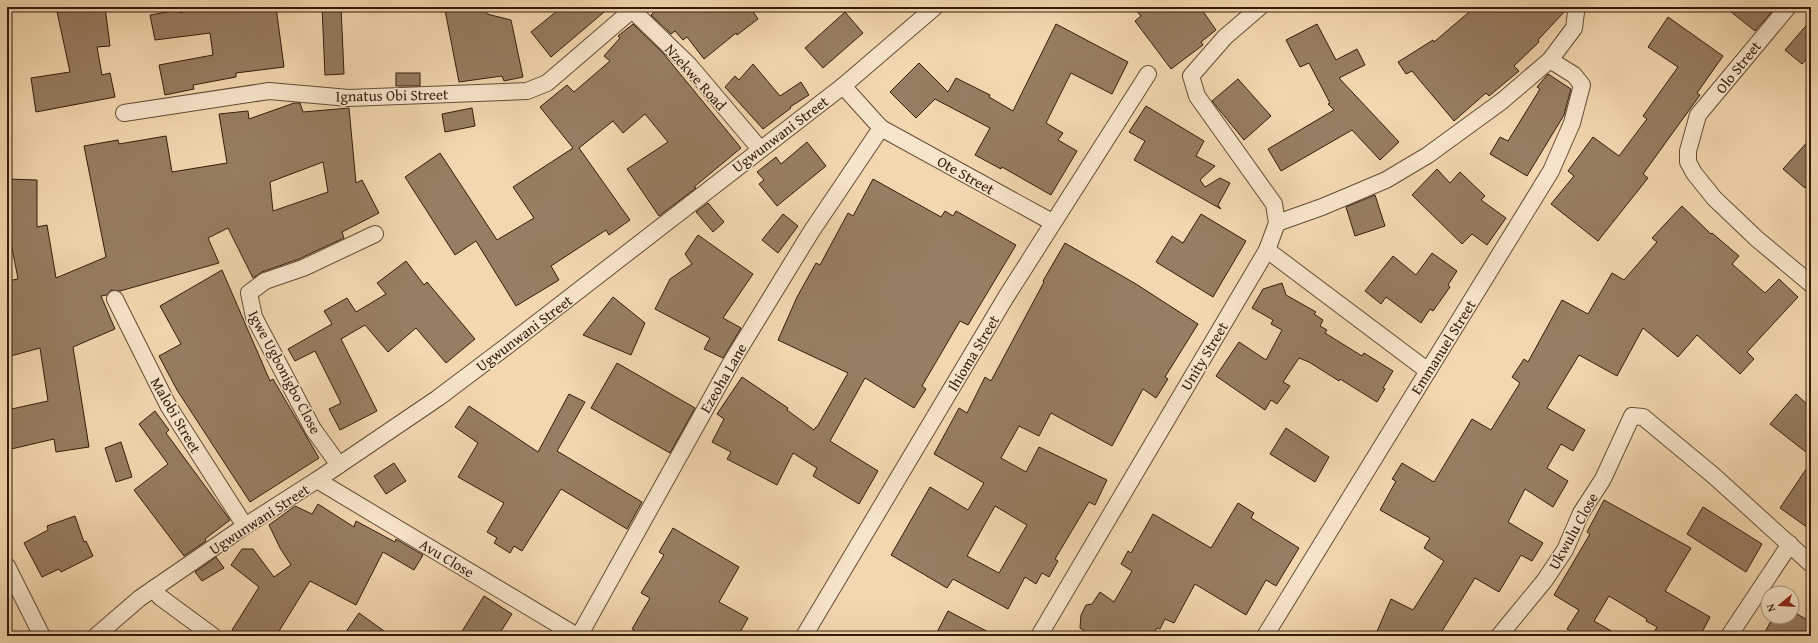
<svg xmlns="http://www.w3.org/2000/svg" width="1818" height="643" font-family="'Gentium Book Plus',serif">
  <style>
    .building { fill: #977d61; stroke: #331c0d; fill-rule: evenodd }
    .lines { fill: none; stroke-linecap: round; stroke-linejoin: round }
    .minor-casing { stroke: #634b36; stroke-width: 18 }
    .minor { stroke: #f7e5cb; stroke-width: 16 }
    .labels { text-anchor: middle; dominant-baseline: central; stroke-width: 3; stroke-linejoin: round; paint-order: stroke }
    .street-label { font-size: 15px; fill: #331c0d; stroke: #f7e5cb }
  </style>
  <rect width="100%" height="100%" fill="#f3d7af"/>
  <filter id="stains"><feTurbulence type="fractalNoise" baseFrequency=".005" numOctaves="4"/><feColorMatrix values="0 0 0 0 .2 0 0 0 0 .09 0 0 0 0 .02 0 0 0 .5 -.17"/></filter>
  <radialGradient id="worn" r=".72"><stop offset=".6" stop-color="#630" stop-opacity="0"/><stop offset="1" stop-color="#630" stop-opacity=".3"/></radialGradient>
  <!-- building -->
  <g class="building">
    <polygon points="56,7 105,7 110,46 97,47 102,75 110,73 115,97 36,112 31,78 70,72"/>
    <polygon points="200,7 276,7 284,67 236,73 236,77 193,85 194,89 165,95 159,65 213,55 210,33 155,40 150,15 179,10 180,13"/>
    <polygon points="322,7 341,7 344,74 325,75"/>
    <polygon points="460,7 485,7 487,14 511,20 523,77 504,81 502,76 459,82 445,10"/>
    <polygon points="562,7 610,7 551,57 531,32"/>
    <polygon points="660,7 750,7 758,19 737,35 736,33 704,59 687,37 683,40 675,31 671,34 651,15"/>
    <polygon points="1133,7 1200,7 1216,30 1201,42 1203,45 1171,69 1135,21 1141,16"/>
    <polygon points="1475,7 1565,7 1565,11 1538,40 1539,42 1514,66 1519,71 1489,96 1486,93 1454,121 1412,71 1406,74 1398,62 1433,40 1434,42"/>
    <polygon points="1725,7 1776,7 1755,31"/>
    <polygon points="845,12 863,33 823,68 805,48"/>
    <polygon points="1668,17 1723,56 1697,93 1700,95 1643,174 1648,178 1598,241 1551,204 1574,176 1568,171 1593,137 1619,156 1647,119 1643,116 1678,67 1648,47"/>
    <polygon points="1811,20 1811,54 1802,64 1785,50"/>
    <polygon points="633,24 663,53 741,148 694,187 696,188 659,216 627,169 668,142 645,114 623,133 613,121 579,148 630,220 609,235 606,230 551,266 559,280 516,306 476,241 455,255 405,177 440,153 497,240 534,218 513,187 573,148 540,107 567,85 574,92 610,61 604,56 620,38 618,36"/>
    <polygon points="1056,24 1128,62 1112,94 1071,73 1046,123 1063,133 1058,140 1077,151 1051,195 1002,167 1001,169 975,155 990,128 935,99 916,118 890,92 919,63 948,92 956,78 990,95 989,97 1013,111"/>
    <polygon points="1317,24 1336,60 1357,49 1365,65 1339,78 1399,142 1380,160 1352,130 1281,171 1268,149 1334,110 1328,104 1330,103 1309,63 1300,67 1286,40"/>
    <polygon points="753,64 780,96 801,82 809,95 790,107 791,108 763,129 725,87 735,76 739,80"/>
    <rect x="396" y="73" width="24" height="13"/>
    <polygon points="1548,74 1571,89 1564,115 1527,176 1490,154 1500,137 1508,141 1540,89 1537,87"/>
    <polygon points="1238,79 1271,116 1244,140 1212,101"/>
    <path d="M 294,103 L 300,103 L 303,112 L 349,108 L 356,183 L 362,180 L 379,213 L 342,232 L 344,238 L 299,259 L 262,272 L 253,278 L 228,228 L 208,238 L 219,263 L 120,291 L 111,290 L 107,295 L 101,296 L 115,329 L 73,347 L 89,447 L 56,452 L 54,439 L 7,450 L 7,410 L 48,401 L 40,348 L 7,357 L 7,281 L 18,279 L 7,222 L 7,179 L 37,180 L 37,227 L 47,225 L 56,278 L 106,257 L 84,146 L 118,140 L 119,144 L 166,136 L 172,172 L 227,163 L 219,114 L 248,111 L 249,119 ZM 323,162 L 328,192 L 273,211 L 270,182 Z"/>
    <polygon points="1146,106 1204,141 1196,156 1215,166 1200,180 1205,187 1220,178 1230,183 1218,205 1221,209 1134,160 1145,141 1129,132"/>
    <polygon points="472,108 475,126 445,132 442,114"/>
    <polygon points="1811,138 1811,180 1805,188 1783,169"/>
    <polygon points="807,142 826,166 777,206 759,184 764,180 757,172 776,157 781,164"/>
    <polygon points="1437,169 1450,183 1460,172 1485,196 1481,200 1506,218 1487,245 1472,234 1462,244 1412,195"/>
    <polygon points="873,179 941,217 945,211 953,216 956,211 1016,245 968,325 960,321 922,386 926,389 914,408 865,378 830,441 878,471 859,504 813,476 817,468 793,453 777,485 727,459 731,452 712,442 724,419 717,414 742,377 788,408 787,410 814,430 816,427 817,427 848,373 778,340 797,297 816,263 820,265 848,213 853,216"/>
    <polygon points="1375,195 1385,226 1355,236 1346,207"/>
    <polygon points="708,203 724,222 713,232 696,212"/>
    <polygon points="1682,206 1711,234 1712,233 1739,256 1732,264 1765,293 1779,279 1798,297 1747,352 1754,359 1740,374 1697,335 1678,357 1643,328 1617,376 1579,355 1547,408 1585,430 1573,451 1561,444 1547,468 1568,481 1553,507 1525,489 1508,522 1543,543 1532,561 1521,555 1499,592 1475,578 1439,636 1375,636 1391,599 1413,610 1444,561 1424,548 1430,538 1380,510 1396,481 1392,479 1402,463 1434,482 1472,419 1491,430 1520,383 1512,377 1524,359 1528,362 1562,300 1588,314 1612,273 1624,280 1657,242 1652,238"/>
    <polygon points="783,214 798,226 778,253 762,240"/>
    <polygon points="1201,214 1246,241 1213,297 1156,262 1172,236 1183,243"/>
    <polygon points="698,235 753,274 723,318 741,328 723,358 704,349 710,338 655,309 670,279 692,264 685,254"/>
    <path d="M 1065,243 L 1136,284 L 1198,324 L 1165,377 L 1168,379 L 1156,398 L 1143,389 L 1112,446 L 1051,413 L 1039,436 L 1019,426 L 1001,458 L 1026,472 L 1039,447 L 1107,480 L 1095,505 L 1089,502 L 1055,559 L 1058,561 L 1049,577 L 1042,573 L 1036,584 L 1025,577 L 1008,609 L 953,579 L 947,588 L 891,555 L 930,487 L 968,510 L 984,483 L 934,454 L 959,408 L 967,413 L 985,377 L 991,381 L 1044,282 L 1043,281 ZM 995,506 L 1027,525 L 999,573 L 967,556 Z"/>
    <polygon points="1432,253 1457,271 1448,285 1450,287 1433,311 1430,309 1421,323 1386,297 1381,304 1365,291 1393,256 1416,275"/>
    <polygon points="406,261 424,285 427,282 475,339 446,363 416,328 388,352 365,325 341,339 377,411 340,430 329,409 341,403 315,351 295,361 288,349 332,324 324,311 347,298 356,312 386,294 377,283"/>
    <polygon points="222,270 270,381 273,379 319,458 250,502 177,390 159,356 181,344 160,306"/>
    <polygon points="1282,283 1286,295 1316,312 1314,314 1323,320 1320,326 1327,330 1325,333 1362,356 1364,353 1393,371 1383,388 1385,389 1377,402 1340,379 1339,381 1309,362 1299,358 1283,382 1290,386 1277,404 1271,400 1265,410 1216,376 1239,342 1266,360 1282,330 1271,324 1273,320 1252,308 1263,289"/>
    <polygon points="613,297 645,323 631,355 583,335"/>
    <polygon points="617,363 695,408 670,453 591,408"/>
    <polygon points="569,394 585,402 557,451 642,502 627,529 561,489 522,551 514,546 510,553 494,543 497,538 487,532 504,503 458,477 478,443 455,427 469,406 538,452"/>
    <polygon points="1796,394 1811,408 1811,456 1770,424"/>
    <polygon points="155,411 169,430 166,433 230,520 205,539 206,541 184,556 134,490 168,464 139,424"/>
    <polygon points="1286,428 1329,457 1315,482 1270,454"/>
    <polygon points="121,442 132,477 116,482 105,448"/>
    <polygon points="1811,462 1811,530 1780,508"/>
    <polygon points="394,463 406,481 386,494 374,476"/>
    <polygon points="1604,500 1691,548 1665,591 1710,617 1700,636 1664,636 1655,631 1657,627 1646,621 1647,619 1609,596 1594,621 1620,636 1579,636 1567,629 1579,610 1554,595 1590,534 1587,532"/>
    <polygon points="1238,503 1254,513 1251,518 1299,548 1276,586 1266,580 1246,615 1195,584 1174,623 1165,619 1160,629 1157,628 1152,636 1092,636 1080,628 1081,615 1086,605 1092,604 1100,592 1114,602 1132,571 1121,564 1128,551 1131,553 1153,514 1211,548"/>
    <polygon points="318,504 354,527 356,521 395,542 396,539 423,555 414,570 383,552 356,605 310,581 276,636 242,636 232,630 259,587 231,565 242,549 253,549 274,577 291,565 280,548 269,525 295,506 312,514"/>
    <polygon points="1703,507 1762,544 1746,572 1687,534"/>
    <polygon points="75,516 84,542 86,541 93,556 61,572 59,569 42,577 24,543 48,530 47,526"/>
    <polygon points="673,528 739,567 719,602 748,618 738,636 645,636 632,629 650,598 641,593 664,555 659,552"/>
    <polygon points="216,557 224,568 202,581 195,572"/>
    <polygon points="484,596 512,614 498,636 459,636"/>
    <polygon points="948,611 996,636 935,636"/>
    <polygon points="1792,611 1811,622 1803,636 1763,636 1773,617 1792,617"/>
    <polygon points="359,613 391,636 343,636"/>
  </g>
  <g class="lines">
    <defs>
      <g id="minor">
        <polyline points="629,7 689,65 760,149"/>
        <polyline points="1788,7 1698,115 1688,151 1688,162 1694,173 1714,198 1757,239 1811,284"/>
        <polyline points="843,86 881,128 1052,222"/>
        <polyline points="124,113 269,91 349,98 527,91 547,83 632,10"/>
        <polyline points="1277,223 1322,207 1386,180 1428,155 1502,101 1550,60 1574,28 1576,12 1574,7"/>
        <polyline points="1267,250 1428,371"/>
        <polyline points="115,299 169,407 245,526"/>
        <polyline points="339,465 313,429 254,317 249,293 265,281 303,268 375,234"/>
        <polyline points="317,480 577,636"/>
        <polyline points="7,566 42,636"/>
        <polyline points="153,589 160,597 213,636"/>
        <polyline points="96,636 140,598 245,526 317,480 438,398 507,346 843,86 935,7"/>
        <polyline points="579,636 732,361 811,232 881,128"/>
        <polyline points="804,636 1006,297 1148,74"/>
        <polyline points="1039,636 1267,250 1277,223 1274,204 1197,96 1191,76 1225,37 1260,7"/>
        <polyline points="1265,636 1551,171 1572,123 1582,85 1574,75 1550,60"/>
        <polyline points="1499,636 1545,580 1565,550 1581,513 1603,479 1632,416 1643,417 1714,476 1811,564"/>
        <polyline points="1729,636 1790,544"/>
      </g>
    </defs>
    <!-- minor casing -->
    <use href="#minor" class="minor-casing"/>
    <!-- minor -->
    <use href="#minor" class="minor"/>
  </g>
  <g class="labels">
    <!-- street labels -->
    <g class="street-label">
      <text transform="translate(1738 67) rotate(-51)">Olo Street</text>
      <text transform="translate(696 77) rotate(48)">Nzekwe Road</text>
      <text transform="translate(392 95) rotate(-1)">Ignatus Obi Street</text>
      <text transform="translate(780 134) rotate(-37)">Ugwunwani Street</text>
      <text transform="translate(966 175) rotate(29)">Ote Street</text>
      <text transform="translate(524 333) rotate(-37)">Ugwunwani Street</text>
      <text transform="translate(1443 347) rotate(-58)">Emmanuel Street</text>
      <text transform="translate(973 353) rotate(-59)">Ihioma Street</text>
      <text transform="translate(1204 356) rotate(-59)">Unity Street</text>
      <text transform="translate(285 372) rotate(62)">Igwe Ugbonigbo Close</text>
      <text transform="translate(723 378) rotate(-60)">Ezeoha Lane</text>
      <text transform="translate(176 415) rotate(60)">Malobi Street</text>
      <text transform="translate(259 519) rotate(-33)">Ugwunwani Street</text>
      <text transform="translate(1573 531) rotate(-61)">Ukwulu Close</text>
      <text transform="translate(447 558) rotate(31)">Avu Close</text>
    </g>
  </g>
  <!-- margin -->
  <rect width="1818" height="643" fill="none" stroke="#f3d7af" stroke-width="24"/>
  <rect x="8" y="8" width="1802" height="627" fill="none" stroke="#331c0d" stroke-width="2"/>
  <rect x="12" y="12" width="1794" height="619" fill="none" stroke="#331c0d"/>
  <!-- north arrow -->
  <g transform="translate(1780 605) rotate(252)"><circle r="19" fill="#f7e5cb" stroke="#a9957f"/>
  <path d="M0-3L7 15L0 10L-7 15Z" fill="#8f2418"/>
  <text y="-6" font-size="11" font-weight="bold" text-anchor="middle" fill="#331c0d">N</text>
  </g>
  <rect width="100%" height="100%" filter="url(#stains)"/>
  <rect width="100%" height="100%" fill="url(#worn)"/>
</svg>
